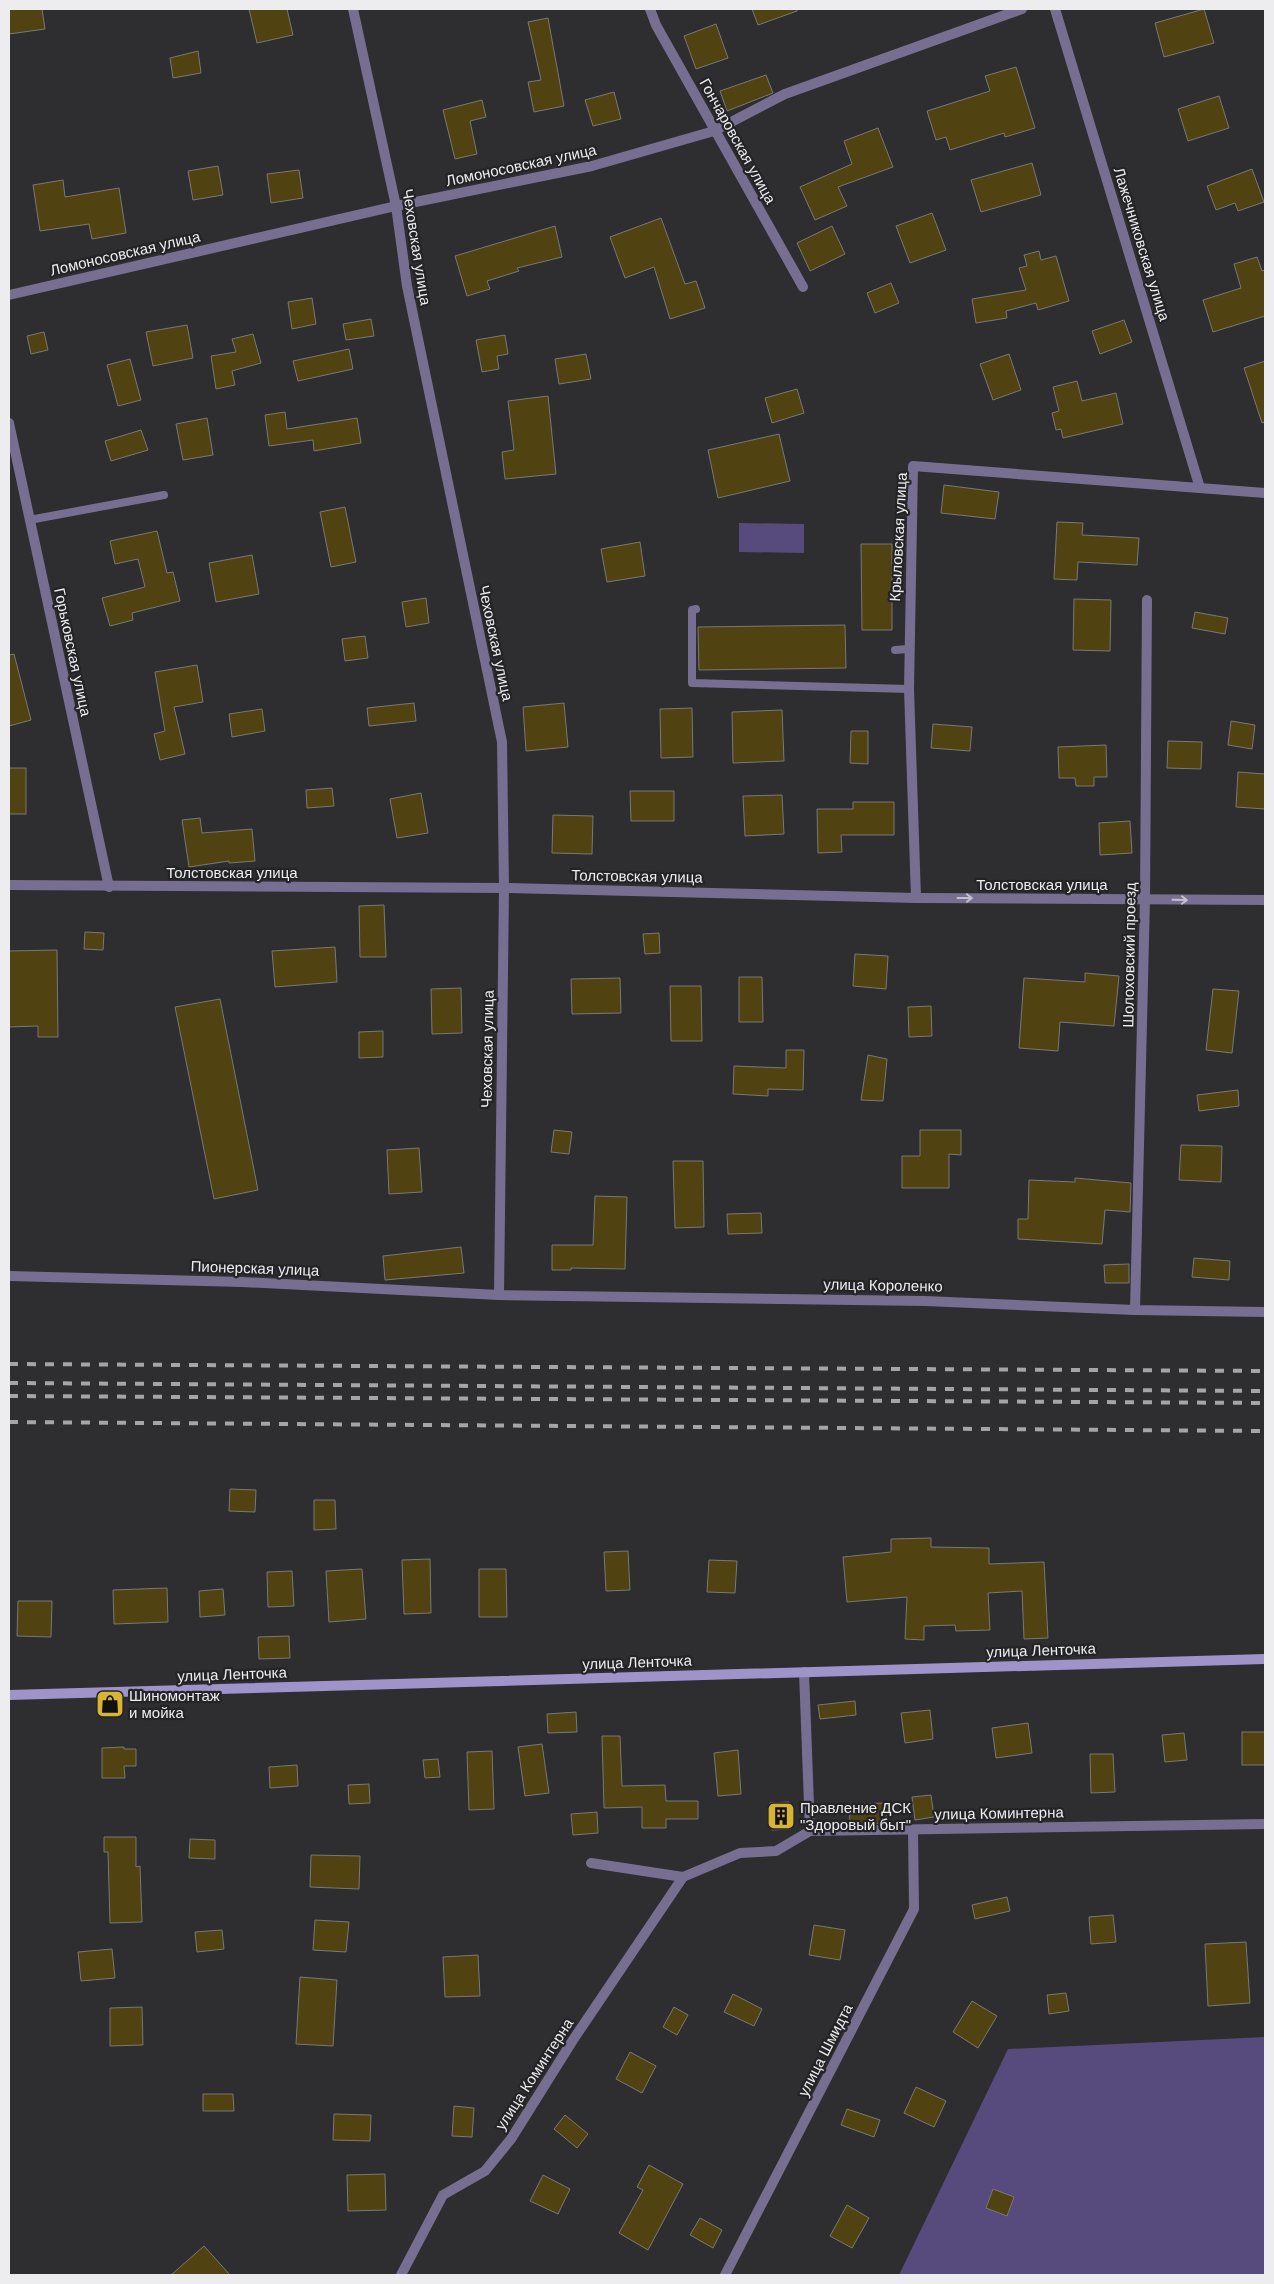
<svg xmlns="http://www.w3.org/2000/svg" width="1274" height="2284" font-family="Helvetica,sans-serif">
  <style>
    .green { fill: #574a7d }
    .building { fill: #514311; stroke: #797875 }
    .lines { fill: none; stroke-linecap: round; stroke-linejoin: round }
    .lane { stroke: #766f91; stroke-width: 8 }
    .street { stroke: #766f91; stroke-width: 10 }
    .secondary { stroke: #9f94c9; stroke-width: 10 }
    .rail { stroke: #a5a4a7; stroke-width: 4; stroke-dasharray: 9 9; stroke-linecap: butt }
    .oneway { stroke: #c3c0cd }
    .labels { text-anchor: middle; dominant-baseline: central; stroke-width: 4.5; stroke-linejoin: round; paint-order: stroke }
    .street-label { font-size: 15px; fill: #edecee; stroke: #242426 }
    .poi-label { font-size: 15px; fill: #edecee; stroke: #242426; text-anchor: start }
  </style>
  <rect width="100%" height="100%" fill="#2e2d30"/>
  <!-- green -->
  <g class="green">
    <polygon points="739,523 804,524 804,553 739,552"/>
    <polygon points="1265,2037 1265,2275 899,2275 1008,2049"/>
  </g>
  <!-- building -->
  <g class="building">
    <polygon points="9,9 42,9 45,29 9,34"/>
    <polygon points="249,9 287,9 293,35 257,43"/>
    <polygon points="752,9 797,9 797,11 758,25"/>
    <polygon points="1204,9 1214,43 1164,57 1155,23"/>
    <polygon points="548,18 564,106 534,112 528,82 541,80 528,22"/>
    <polygon points="716,24 728,58 696,69 684,36"/>
    <polygon points="198,51 201,73 173,78 170,58"/>
    <polygon points="1016,67 1035,128 1005,137 1004,133 950,150 946,137 936,140 927,111 990,91 985,76"/>
    <polygon points="766,75 773,93 727,111 720,91"/>
    <polygon points="614,92 621,119 593,126 585,100"/>
    <polygon points="1219,96 1229,128 1188,141 1178,109"/>
    <polygon points="482,100 486,117 470,121 477,154 455,159 443,110"/>
    <polygon points="878,128 893,167 838,187 847,206 815,220 800,187 852,164 844,141"/>
    <polygon points="1032,163 1041,195 981,212 971,180"/>
    <polygon points="218,166 223,195 193,200 188,171"/>
    <polygon points="1252,169 1264,202 1238,211 1235,203 1216,210 1207,186"/>
    <polygon points="299,170 303,198 271,203 267,174"/>
    <polygon points="63,180 65,197 119,188 126,233 92,239 89,224 40,231 33,185"/>
    <polygon points="932,213 946,250 910,263 896,226"/>
    <polygon points="661,218 685,284 696,281 705,308 670,319 654,267 625,278 610,237"/>
    <polygon points="555,226 562,257 517,268 519,271 487,281 490,289 467,296 455,256"/>
    <polygon points="832,226 845,254 810,271 797,243"/>
    <polygon points="1039,251 1041,260 1056,256 1069,301 1038,310 1036,303 1006,311 1007,318 976,323 972,299 1026,290 1019,268 1027,266 1024,255"/>
    <polygon points="1257,257 1262,271 1265,270 1265,316 1213,332 1203,300 1241,288 1234,264"/>
    <polygon points="891,283 899,303 875,313 867,293"/>
    <polygon points="312,298 316,324 292,329 288,302"/>
    <polygon points="371,319 374,336 346,340 343,324"/>
    <polygon points="1124,320 1132,342 1100,354 1092,331"/>
    <polygon points="187,325 193,358 153,366 146,332"/>
    <polygon points="44,332 48,350 31,354 27,336"/>
    <polygon points="253,334 261,363 232,371 235,385 216,389 211,356 236,352 232,339"/>
    <polygon points="505,335 508,354 497,356 499,369 482,372 476,340"/>
    <polygon points="349,349 353,369 298,381 293,361"/>
    <polygon points="586,354 591,379 559,384 555,359"/>
    <polygon points="1009,354 1021,390 993,400 980,364"/>
    <polygon points="130,359 141,400 118,406 107,365"/>
    <polygon points="1265,361 1265,422 1262,423 1244,368"/>
    <polygon points="1077,381 1082,401 1116,393 1123,424 1063,438 1061,429 1056,430 1052,413 1059,411 1053,387"/>
    <polygon points="797,389 804,413 772,423 765,398"/>
    <polygon points="548,396 556,474 505,479 502,452 514,450 508,401"/>
    <polygon points="285,412 287,429 357,418 361,443 314,451 313,440 269,446 265,415"/>
    <polygon points="207,418 213,455 183,460 176,424"/>
    <polygon points="141,430 148,450 111,461 105,441"/>
    <polygon points="779,434 790,481 718,498 708,450"/>
    <polygon points="944,485 999,492 995,519 941,513"/>
    <polygon points="345,507 356,562 331,567 320,512"/>
    <polygon points="1057,522 1083,523 1082,535 1139,538 1137,565 1078,562 1077,580 1054,579"/>
    <polygon points="157,531 167,573 173,572 180,601 132,613 133,620 110,626 102,598 145,587 138,559 115,564 110,541"/>
    <polygon points="640,542 645,576 607,582 601,549"/>
    <polygon points="861,544 892,544 892,630 862,630"/>
    <polygon points="252,555 259,594 216,602 209,563"/>
    <polygon points="426,598 429,623 406,627 402,602"/>
    <polygon points="1074,599 1111,600 1110,651 1073,650"/>
    <polygon points="1195,612 1228,618 1225,634 1192,628"/>
    <polygon points="845,625 846,668 699,670 698,627"/>
    <polygon points="365,636 368,658 345,661 342,639"/>
    <polygon points="14,654 31,720 9,726 9,655"/>
    <polygon points="197,665 203,702 174,707 185,754 160,760 154,734 165,731 155,672"/>
    <polygon points="414,703 416,721 369,726 367,708"/>
    <polygon points="564,703 568,747 526,751 523,707"/>
    <polygon points="692,708 693,757 661,758 660,709"/>
    <polygon points="262,709 265,731 232,737 229,714"/>
    <polygon points="782,710 784,761 733,763 732,712"/>
    <polygon points="1231,721 1255,725 1252,749 1228,745"/>
    <polygon points="933,724 972,727 970,751 931,748"/>
    <polygon points="851,731 868,731 868,764 850,763"/>
    <polygon points="1168,741 1202,742 1201,769 1167,768"/>
    <polygon points="1106,745 1107,777 1094,777 1094,786 1076,786 1075,778 1059,778 1058,747"/>
    <rect x="9" y="768" width="17" height="46"/>
    <polygon points="1238,772 1265,774 1265,809 1236,807"/>
    <polygon points="332,788 334,806 307,808 306,790"/>
    <polygon points="630,791 674,791 674,821 631,821"/>
    <polygon points="421,793 428,833 397,838 390,799"/>
    <polygon points="782,795 784,834 745,836 743,796"/>
    <polygon points="853,802 894,802 894,835 841,835 842,852 818,853 817,809 853,809"/>
    <polygon points="553,815 593,816 592,854 552,853"/>
    <polygon points="200,818 202,833 252,829 255,861 229,863 229,861 189,867 182,820"/>
    <polygon points="1130,821 1132,853 1100,855 1099,823"/>
    <polygon points="384,905 386,957 360,957 359,906"/>
    <polygon points="85,932 104,933 103,950 84,949"/>
    <polygon points="659,933 660,953 645,954 643,934"/>
    <polygon points="335,947 337,982 275,987 272,951"/>
    <polygon points="57,950 58,1037 38,1037 38,1026 9,1027 9,951"/>
    <polygon points="855,954 888,956 886,989 853,986"/>
    <polygon points="1085,973 1119,976 1114,1026 1060,1022 1058,1051 1019,1048 1024,978 1085,982"/>
    <polygon points="739,977 762,977 763,1022 739,1022"/>
    <polygon points="620,978 621,1013 572,1014 571,979"/>
    <polygon points="670,986 701,986 702,1041 671,1041"/>
    <polygon points="461,988 462,1033 432,1034 431,989"/>
    <polygon points="1213,989 1239,991 1232,1053 1206,1050"/>
    <polygon points="220,999 258,1190 214,1199 175,1007"/>
    <polygon points="931,1006 932,1036 909,1037 908,1007"/>
    <polygon points="383,1031 383,1057 359,1058 359,1032"/>
    <polygon points="786,1050 804,1050 803,1090 768,1089 768,1096 733,1094 734,1066 786,1068"/>
    <polygon points="868,1055 887,1059 883,1101 861,1100"/>
    <polygon points="1238,1090 1239,1106 1199,1111 1197,1095"/>
    <polygon points="554,1130 572,1132 569,1154 551,1152"/>
    <polygon points="920,1130 961,1130 961,1155 949,1154 949,1188 902,1188 902,1156 920,1156"/>
    <polygon points="1181,1145 1222,1146 1221,1182 1179,1180"/>
    <polygon points="419,1148 422,1192 389,1194 387,1150"/>
    <polygon points="673,1161 703,1161 704,1227 675,1228"/>
    <polygon points="1075,1178 1131,1183 1130,1212 1105,1210 1102,1244 1018,1239 1018,1219 1028,1219 1029,1180 1075,1182"/>
    <polygon points="595,1196 627,1197 625,1269 571,1268 571,1270 552,1270 552,1245 593,1245"/>
    <polygon points="761,1213 762,1233 728,1234 727,1214"/>
    <polygon points="461,1247 464,1273 385,1280 383,1256"/>
    <polygon points="1194,1258 1230,1261 1229,1280 1192,1277"/>
    <polygon points="1129,1264 1129,1283 1105,1283 1104,1265"/>
    <polygon points="230,1489 256,1490 255,1512 229,1511"/>
    <polygon points="314,1500 335,1500 336,1529 314,1530"/>
    <polygon points="931,1538 931,1547 989,1548 989,1564 1044,1562 1048,1638 1024,1639 1022,1591 988,1593 990,1630 956,1631 955,1625 924,1626 924,1640 905,1639 907,1597 847,1602 843,1557 891,1552 891,1539"/>
    <polygon points="628,1551 630,1590 606,1591 604,1552"/>
    <polygon points="430,1559 431,1613 404,1614 402,1560"/>
    <polygon points="709,1560 737,1561 735,1593 707,1592"/>
    <polygon points="362,1569 366,1619 329,1622 326,1571"/>
    <polygon points="479,1569 506,1569 507,1617 479,1617"/>
    <polygon points="292,1571 294,1606 268,1607 267,1572"/>
    <polygon points="167,1588 168,1622 114,1624 113,1590"/>
    <polygon points="223,1589 225,1615 200,1617 199,1591"/>
    <polygon points="18,1601 52,1601 51,1637 17,1636"/>
    <polygon points="289,1636 290,1658 259,1659 258,1637"/>
    <polygon points="855,1701 856,1715 820,1719 818,1705"/>
    <polygon points="930,1710 933,1739 905,1743 901,1713"/>
    <polygon points="576,1712 577,1732 548,1733 547,1714"/>
    <polygon points="1028,1723 1032,1753 996,1758 992,1728"/>
    <rect x="1242" y="1732" width="23" height="33"/>
    <polygon points="1184,1733 1187,1760 1165,1762 1162,1735"/>
    <polygon points="602,1736 620,1736 622,1786 665,1785 666,1801 698,1801 698,1819 666,1819 666,1828 642,1828 642,1807 604,1808"/>
    <polygon points="542,1744 549,1793 525,1796 518,1747"/>
    <polygon points="124,1747 124,1749 136,1749 136,1766 124,1766 125,1778 102,1778 102,1748"/>
    <polygon points="738,1750 741,1794 718,1796 714,1753"/>
    <polygon points="492,1751 494,1809 469,1810 467,1752"/>
    <polygon points="1090,1754 1113,1754 1115,1792 1091,1793"/>
    <polygon points="438,1759 440,1777 425,1778 423,1760"/>
    <polygon points="297,1765 298,1786 270,1788 269,1767"/>
    <polygon points="369,1784 370,1803 349,1804 348,1785"/>
    <polygon points="931,1795 934,1817 915,1820 912,1797"/>
    <polygon points="789,1802 791,1829 772,1830 770,1803"/>
    <polygon points="886,1803 887,1823 850,1824 849,1804"/>
    <polygon points="597,1812 598,1833 573,1835 571,1814"/>
    <polygon points="104,1837 136,1837 136,1867 140,1866 142,1922 110,1923 108,1852 104,1852"/>
    <polygon points="190,1839 215,1840 215,1859 189,1858"/>
    <polygon points="311,1855 360,1856 359,1889 310,1887"/>
    <polygon points="1007,1897 1010,1911 975,1919 972,1905"/>
    <polygon points="1113,1915 1116,1942 1091,1944 1089,1917"/>
    <polygon points="315,1920 349,1922 346,1952 313,1950"/>
    <polygon points="814,1925 845,1930 840,1960 809,1955"/>
    <polygon points="222,1930 224,1949 197,1952 195,1932"/>
    <polygon points="1246,1942 1250,2003 1208,2006 1205,1944"/>
    <polygon points="112,1949 115,1978 81,1981 78,1952"/>
    <polygon points="478,1955 480,1996 445,1997 443,1957"/>
    <polygon points="300,1977 337,1980 333,2046 296,2044"/>
    <polygon points="1066,1993 1069,2011 1049,2014 1047,1995"/>
    <polygon points="733,1994 762,2009 754,2026 724,2012"/>
    <polygon points="972,2001 997,2016 978,2048 953,2032"/>
    <polygon points="142,2007 143,2045 110,2046 110,2008"/>
    <polygon points="674,2007 688,2015 677,2035 663,2027"/>
    <polygon points="630,2052 656,2066 642,2093 616,2079"/>
    <polygon points="916,2087 946,2101 934,2127 904,2113"/>
    <polygon points="203,2094 233,2094 234,2111 203,2111"/>
    <polygon points="454,2106 474,2108 472,2137 452,2136"/>
    <polygon points="847,2109 880,2120 874,2137 841,2125"/>
    <polygon points="334,2114 371,2115 370,2141 333,2140"/>
    <polygon points="565,2115 588,2134 577,2148 554,2129"/>
    <polygon points="649,2165 683,2184 648,2250 619,2233 643,2190 637,2187"/>
    <polygon points="385,2174 386,2210 348,2211 347,2175"/>
    <polygon points="543,2175 570,2189 558,2214 530,2201"/>
    <polygon points="993,2189 1014,2197 1007,2216 986,2208"/>
    <polygon points="847,2205 869,2218 852,2248 830,2236"/>
    <polygon points="700,2218 722,2230 713,2248 690,2235"/>
    <polygon points="204,2246 230,2275 171,2275"/>
  </g>
  <g class="lines">
    <!-- lane -->
    <g class="lane">
      <polyline points="29,520 164,495"/>
      <polyline points="696,609 692,610 692,683 909,689"/>
      <polyline points="895,650 908,649"/>
    </g>
    <!-- street -->
    <g class="street">
      <polyline points="353,9 396,206 407,286 502,742 504,888 499,1295"/>
      <polyline points="650,9 656,25 803,287"/>
      <polyline points="1055,9 1200,488"/>
      <polyline points="9,295 396,206 592,166 714,131 785,94 1022,9"/>
      <polyline points="9,423 109,887"/>
      <polyline points="9,885 504,888 916,898 1265,900"/>
      <polyline points="916,898 909,689 913,466 1265,493"/>
      <polyline points="9,1276 242,1282 499,1295 925,1301 1135,1310 1265,1312"/>
      <polyline points="1135,1310 1145,899 1147,600"/>
      <polyline points="804,1672 810,1831"/>
      <polyline points="591,1863 683,1877 740,1853 776,1851 810,1831 1265,1824"/>
      <polyline points="401,2275 443,2195 485,2171 511,2139 573,2040 683,1877"/>
      <polyline points="725,2275 914,1909 913,1830"/>
    </g>
    <!-- secondary -->
    <polyline class="secondary" points="9,1695 1265,1659"/>
    <!-- rail -->
    <g class="rail">
      <polyline points="9,1364 1265,1371"/>
      <polyline points="9,1383 1265,1391"/>
      <polyline points="9,1396 1265,1403"/>
      <polyline points="9,1422 1265,1431"/>
    </g>
  </g>
  <!-- one-way arrows -->
  <defs><path id="oneway-shaft" d="M-6 0H5M1.5-3L5.5 0L1.5 3" fill="none" stroke-width="1.6" stroke-linecap="round" stroke-linejoin="round" transform="scale(1.25)"/></defs>
  <g class="oneway">
    <use href="#oneway-shaft" transform="translate(965 898)"/>
    <use href="#oneway-shaft" transform="translate(1180 900) rotate(1)"/>
  </g>
  <!-- icons -->
  <defs>
    <symbol id="shop-square" viewBox="-11 -11 22 22"><rect x="-9" y="-9" width="18" height="18" rx="4" fill="#d7b434" stroke="#242426"/><path d="M-5-2.5h2.3a2.7 3.5 0 0 1 5.4 0H5L5.5 6h-11ZM-1.5-2.5h3a1.5 2.3 0 0 0-3 0Z" fill="#111"/></symbol>
    <symbol id="building-square" viewBox="-11 -11 22 22"><rect x="-9" y="-9" width="18" height="18" rx="4" fill="#d7b434" stroke="#242426"/><path d="M-4-6H4V6H1V3H-1V6H-4ZM-2.5-4.3h1.7v1.8h-1.7ZM.8-4.3h1.7v1.8H.8ZM-2.5-1h1.7V.8h-1.7ZM.8-1h1.7V.8H.8Z" fill="#111"/></symbol>
  </defs>
  <g fill-rule="evenodd">
    <use href="#shop-square" x="94" y="1688" width="32" height="32"/>
    <use href="#building-square" x="765" y="1800" width="32" height="32"/>
  </g>
  <g class="labels">
    <!-- street labels -->
    <g class="street-label">
      <text transform="translate(738 141) rotate(61)">Гончаровская улица</text>
      <text transform="translate(521 165) rotate(-12)">Ломоносовская улица</text>
      <text transform="translate(1142 244) rotate(73)">Лажечниковская улица</text>
      <text transform="translate(417 247) rotate(81)">Чеховская улица</text>
      <text transform="translate(125 253) rotate(-13)">Ломоносовская улица</text>
      <text transform="translate(898 537) rotate(-87)">Крыловская улица</text>
      <text transform="translate(496 643) rotate(78)">Чеховская улица</text>
      <text transform="translate(73 652) rotate(78)">Горьковская улица</text>
      <text x="232" y="872">Толстовская улица</text>
      <text transform="translate(637 876) rotate(1)">Толстовская улица</text>
      <text x="1042" y="884">Толстовская улица</text>
      <text transform="translate(1129 955) rotate(-89)">Шолоховский проезд</text>
      <text transform="translate(487 1049) rotate(-89)">Чеховская улица</text>
      <text transform="translate(255 1268) rotate(2)">Пионерская улица</text>
      <text transform="translate(883 1285) rotate(1)">улица Короленко</text>
      <text transform="translate(1041 1650) rotate(-2)">улица Ленточка</text>
      <text transform="translate(637 1662) rotate(-2)">улица Ленточка</text>
      <text transform="translate(232 1674) rotate(-2)">улица Ленточка</text>
      <text transform="translate(999 1813) rotate(-1)">улица Коминтерна</text>
      <text transform="translate(825 2050) rotate(-63)">улица Шмидта</text>
      <text transform="translate(534 2074) rotate(-57)">улица Коминтерна</text>
    </g>
    <!-- poi labels -->
    <g class="poi-label">
      <text x="129" y="1695">Шиномонтаж<tspan x="129" dy="17">и мойка</tspan></text>
      <text x="800" y="1807">Правление ДСК<tspan x="800" dy="17">"Здоровый быт"</tspan></text>
    </g>
  </g>
  <!-- border -->
  <rect width="1274" height="2284" fill="none" stroke="#edecee" stroke-width="20"/>
</svg>
